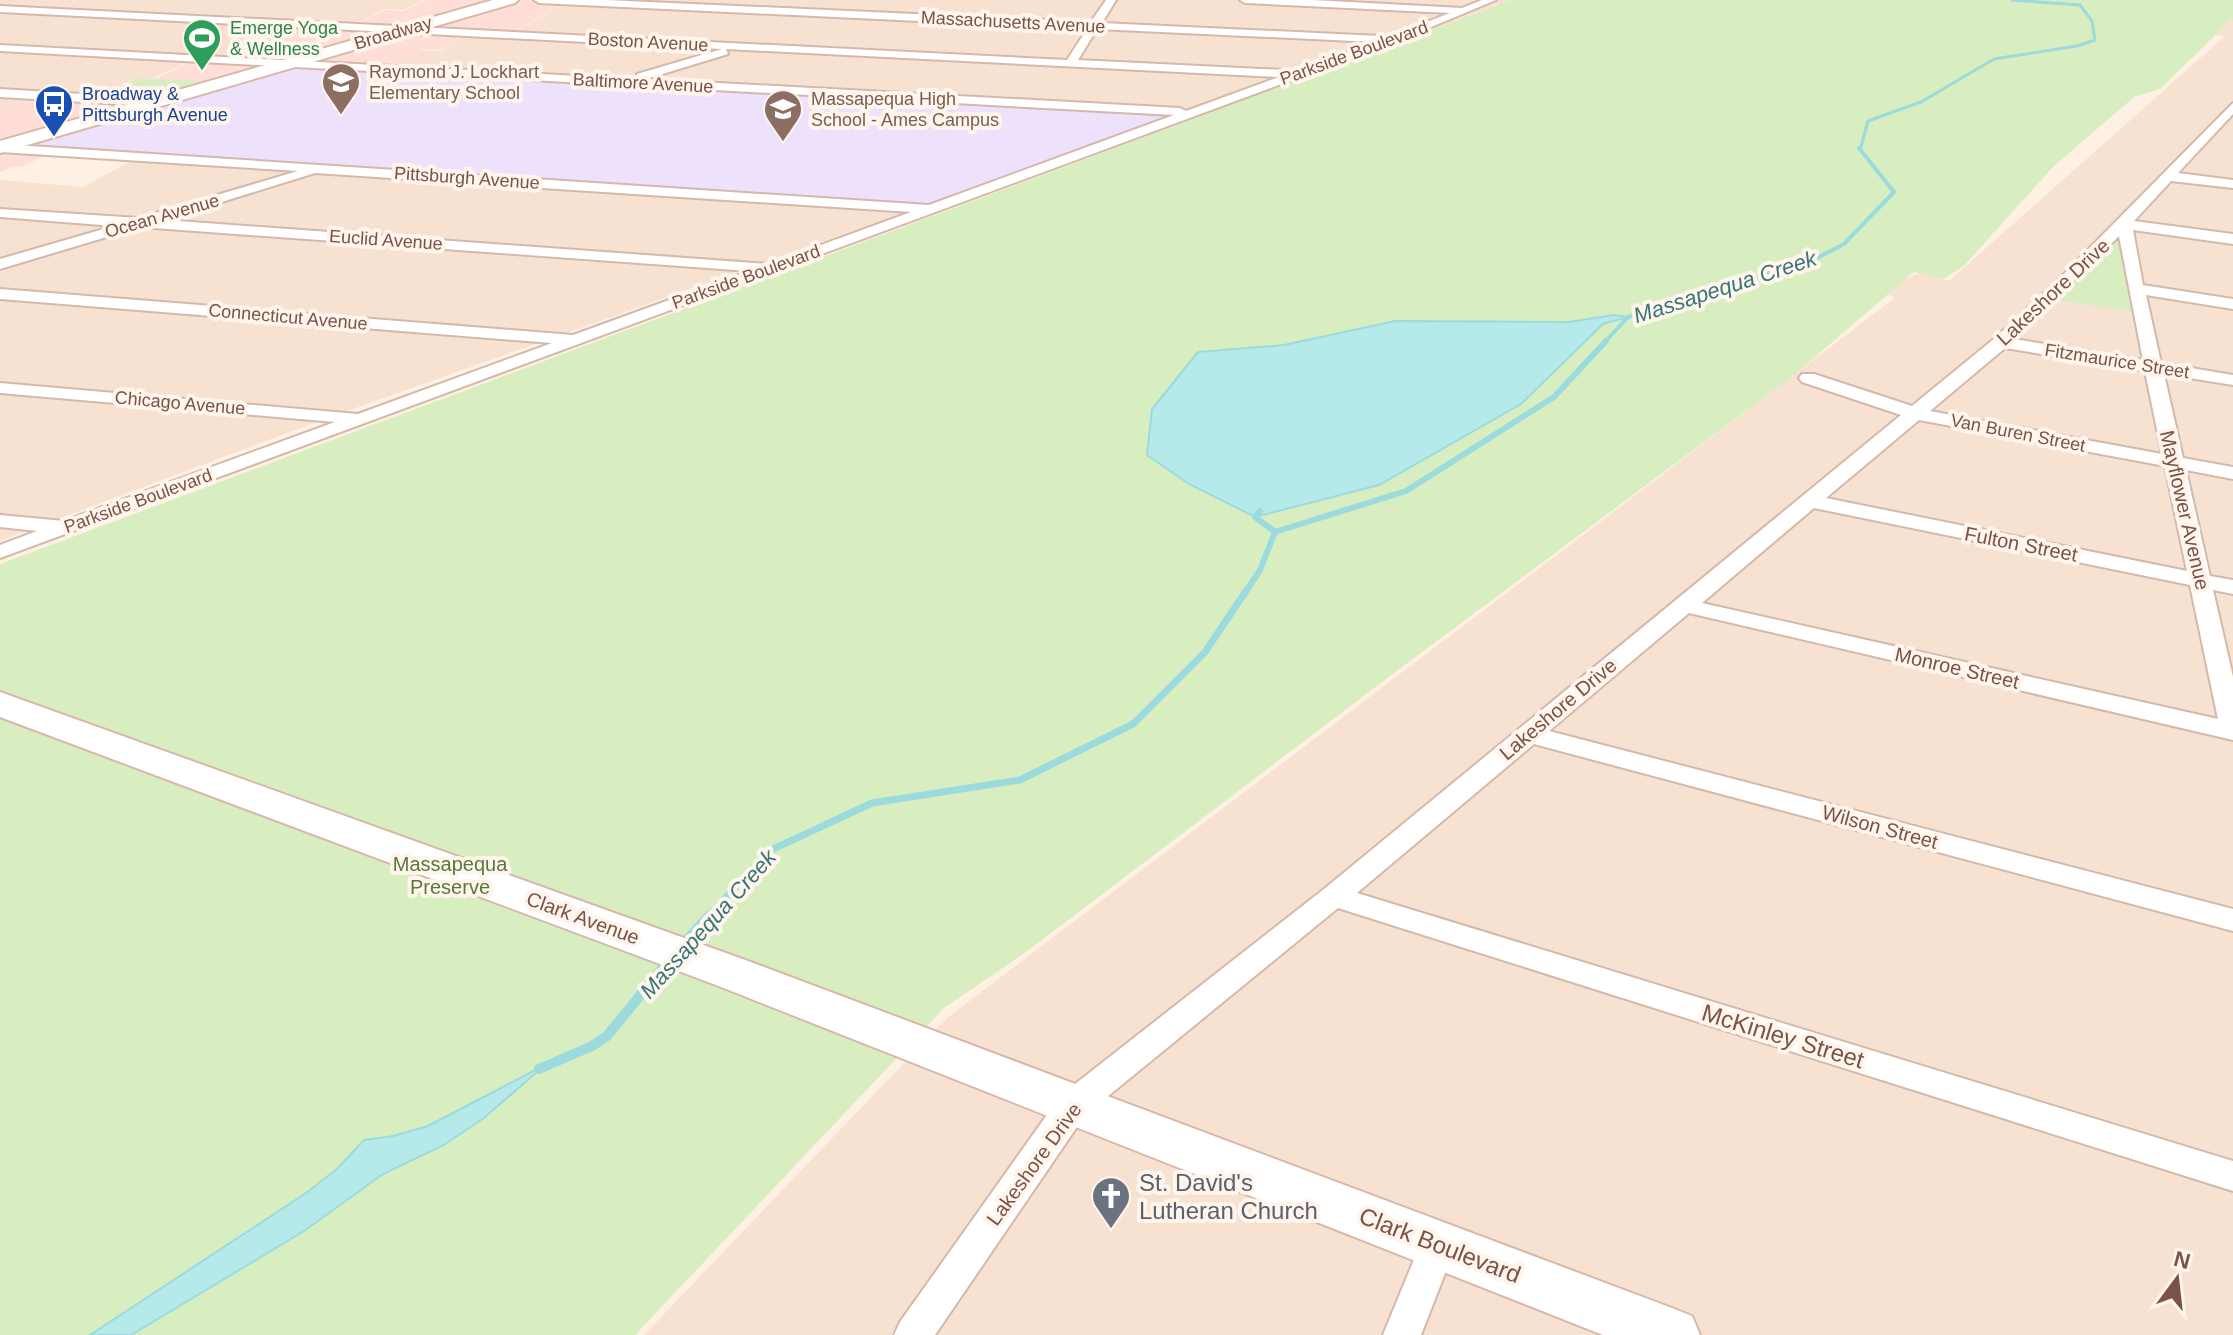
<svg xmlns="http://www.w3.org/2000/svg" width="2233" height="1335" font-family="Arial,sans-serif">
  <style>
    .residential { fill: #f7e2d2 }
    .commercial { fill: #ffded7 }
    .education { fill: #eee1fb }
    .green { fill: #d8eec1 }
    .water { fill: #b6e9ea; stroke: #9bdbdd; stroke-width: 2 }
    .lines { fill: none; stroke-linecap: round; stroke-linejoin: round }
    .stream-far4 { stroke: #9bdbdd; stroke-width: 3 }
    .stream-far3 { stroke: #9bdbdd; stroke-width: 4 }
    .stream-far2 { stroke: #9bdbdd; stroke-width: 6 }
    .stream-far1 { stroke: #9bdbdd; stroke-width: 7 }
    .stream { stroke: #9bdbdd; stroke-width: 10 }
    .street-casing { stroke: #d4b9ab; stroke-width: 4 }
    .secondary-casing { stroke: #d7b8a9; stroke-width: 4 }
    .street { fill: #fff; fill-rule: evenodd }
    .secondary { fill: #fff; fill-rule: evenodd }
    .labels { text-anchor: middle; dominant-baseline: central; stroke-width: 8; stroke-linejoin: round; paint-order: stroke }
    .far-street-label { font-size: 18px; fill: #7a5347; stroke: #fff5ec }
    .far-leisure-label { font-size: 18px; fill: #27864d; stroke: #fff5ec; text-anchor: start }
    .far-education-label { font-size: 18px; fill: #785e54; stroke: #fff5ec; text-anchor: start }
    .far-transit-label { font-size: 18px; fill: #164399; stroke: #fff5ec; text-anchor: start }
    .street-label { font-size: 20px; fill: #7a5347; stroke: #fff5ec }
    .park-label { font-size: 20px; fill: #567a3b; stroke: #fff5ec }
    .water-label { font-size: 22px; font-style: italic; fill: #367679; stroke: #fff5ec }
    .near-street-label { font-size: 24px; fill: #7a5347; stroke: #fff5ec }
    .near-worship-label { font-size: 24px; fill: #5b616d; stroke: #fff5ec; text-anchor: start }
  </style>
  <rect width="100%" height="100%" fill="#fef1e4"/>
  <!-- residential -->
  <g class="residential">
    <polygon points="0,0 424,0 403,10 385,9 354,24 327,23 285,42 266,41 231,57 202,56 153,78 137,78 96,95 0,112"/>
    <polygon points="569,0 1512,0 1200,117 387,68 418,50 441,51 469,33 509,36"/>
    <polygon points="2233,2 2233,1335 644,1335 947,1018 1895,298 1880,291 1919,273 1949,281 2224,37 2203,32"/>
    <polygon points="133,160 911,210 311,424 0,541 0,180 83,187"/>
  </g>
  <!-- commercial -->
  <polygon class="commercial" points="426,0 598,0 568,0 511,34 472,32 441,50 422,49 387,68 295,66 25,147 57,150 21,167 12,167 0,172 0,108 33,94 94,97 138,78 155,79 201,57 231,59 268,41 286,42 326,24 354,25 385,10 404,11"/>
  <!-- education -->
  <polygon class="education" points="295,66 1174,115 932,207 28,146"/>
  <!-- green -->
  <g class="green">
    <polygon points="1512,0 2233,0 2233,18 2160,89 2134,97 2052,168 1964,266 1943,279 1914,272 1794,375 1386,679 1022,955 944,1008 635,1335 0,1335 0,564"/>
    <polygon points="138,78 198,81 203,82 148,97 100,95"/>
    <polygon points="2125,224 2141,313 2051,299"/>
  </g>
  <!-- water -->
  <g class="water">
    <polygon points="1613,315 1628,317 1603,324 1521,404 1379,485 1255,517 1189,484 1147,455 1152,409 1198,352 1284,345 1395,321 1569,322"/>
    <polygon points="545,1065 484,1118 444,1145 383,1174 304,1231 131,1335 90,1335 306,1193 337,1169 364,1140 393,1136 428,1126"/>
  </g>
  <g class="lines">
    <!-- stream-far4 -->
    <polyline class="stream-far4" points="1860,150 1868,121 1921,102 1994,59 2077,46 2095,40 2092,21 2080,5 2012,0"/>
    <!-- stream-far3 -->
    <polyline class="stream-far3" points="1604,343 1628,317 1817,258 1844,244 1894,192 1859,148"/>
    <!-- stream-far2 -->
    <g class="stream-far2">
      <polyline points="1260,511 1255,517 1275,532"/>
      <polyline points="1245,593 1260,570 1275,532 1406,491 1554,397 1606,341"/>
    </g>
    <!-- stream-far1 -->
    <polyline class="stream-far1" points="708,917 769,851 872,803 1020,780 1133,724 1205,652 1246,591"/>
    <!-- stream -->
    <g class="stream">
      <polyline points="683,944 710,915"/>
      <polyline points="539,1069 592,1046 607,1036 670,959"/>
    </g>
    <defs>
      <g id="street">
        <path d="M 534,0 L 606,0 L 1091,22 L 1106,0 L 1116,0 L 1102,23 L 1380,36 L 1385,38 L 1450,13 L 1245,3 L 1240,0 L 1312,0 L 1462,8 L 1482,0 L 1496,0 L 1395,42 L 0,558 L 0,545 L 37,531 L 0,527 L 0,515 L 64,521 L 335,422 L 0,393 L 0,383 L 358,414 L 552,343 L 0,299 L 0,289 L 573,335 L 749,271 L 140,227 L 0,269 L 0,259 L 114,226 L 0,217 L 0,209 L 139,218 L 298,171 L 0,152 L 0,144 L 929,205 L 1174,115 L 0,51 L 0,45 L 636,79 L 637,74 L 722,49 L 0,12 L 0,6 L 1067,60 L 1087,29 L 539,3 ZM 1097,29 L 1375,42 L 1289,73 L 1284,70 L 1078,60 ZM 726,49 L 1279,77 L 1186,111 L 1180,108 L 646,79 L 728,54 ZM 315,173 L 911,212 L 769,264 L 164,220 Z"/>
        <polygon points="0,89 151,98 157,102 151,106 0,97"/>
        <path d="M 2233,103 L 2233,114 L 2178,173 L 2233,180 L 2233,188 L 2171,181 L 2134,221 L 2233,234 L 2233,244 L 2133,230 L 2143,285 L 2233,299 L 2233,309 L 2146,295 L 2161,363 L 2233,375 L 2233,385 L 2164,374 L 2183,458 L 2233,467 L 2233,479 L 2186,470 L 2210,576 L 2233,580 L 2233,594 L 2213,590 L 2233,677 L 2233,740 L 1689,613 L 1549,731 L 2233,909 L 2233,931 L 1534,744 L 1357,893 L 2233,1161 L 2233,1191 L 1338,908 L 1085,1115 L 935,1335 L 894,1335 L 900,1322 L 1061,1095 L 1324,889 L 1901,415 L 1802,382 L 1799,378 L 1802,374 L 1814,374 L 1912,406 L 1995,338 L 2056,282 ZM 2119,236 L 2143,360 L 2014,339 ZM 2005,348 L 2145,371 L 2162,454 L 1930,411 ZM 1919,420 L 2165,466 L 2187,571 L 1826,498 ZM 1814,508 L 2190,585 L 2218,719 L 1702,603 Z"/>
        <polygon points="1438,1229 1451,1233 1456,1245 1421,1335 1383,1335 1425,1233"/>
      </g>
      <g id="secondary">
        <polygon points="493,0 518,0 515,3 0,153 0,141"/>
        <polygon points="0,692 748,961 1672,1308 1692,1316 1700,1335 1603,1335 716,985 0,717"/>
      </g>
    </defs>
    <!-- street casing -->
    <use href="#street" class="street-casing"/>
    <!-- secondary casing -->
    <use href="#secondary" class="secondary-casing"/>
    <!-- street -->
    <use href="#street" class="street"/>
    <!-- secondary -->
    <use href="#secondary" class="secondary"/>
  </g>
  <!-- icons -->
  <defs>
    <symbol id="stadium-pin" viewBox="-11 -11 22 30"><path d="M0 17L-7.5 6A9.5 9.5 0 1 1 7.5 6Z" fill="#2e9e5b" stroke="#fff5ec"/><path d="M0-5a6.5 5 0 1 0 0 10a6.5 5 0 1 0 0-10ZM-3.5-1.8h7v3.6h-7Z" fill="#fff"/></symbol>
    <symbol id="school-pin" viewBox="-11 -11 22 30"><path d="M0 17L-7.5 6A9.5 9.5 0 1 1 7.5 6Z" fill="#8d6e63" stroke="#fff5ec"/><path d="M0-5L7-2L0 1L-7-2ZM-4 1L0 2.5L4 1V4Q0 6-4 4Z" fill="#fff"/></symbol>
    <symbol id="bus-pin" viewBox="-11 -11 22 30"><path d="M0 17L-7.5 6A9.5 9.5 0 1 1 7.5 6Z" fill="#1a4fb4" stroke="#fff5ec"/><path d="M-5-6H5V4H4V6H2V4H-2V6H-4V4H-5ZM-3.5-4V0h7V-4ZM-3.5 1.2v1.5H-2V1.2ZM2 1.2v1.5H3.5V1.2Z" fill="#fff"/></symbol>
    <symbol id="church-pin" viewBox="-11 -11 22 30"><path d="M0 17L-7.5 6A9.5 9.5 0 1 1 7.5 6Z" fill="#6b7280" stroke="#fff5ec"/><path d="M-1.2-6h2.4v3.5h3.3v2.4h-3.3V6h-2.4V-.1h-3.3v-2.4h3.3Z" fill="#fff"/></symbol>
  </defs>
  <g fill-rule="evenodd">
    <use href="#stadium-pin" x="180" y="16" width="44" height="60"/>
    <use href="#school-pin" x="319" y="60" width="44" height="60"/>
    <use href="#bus-pin" x="32" y="82" width="44" height="60"/>
    <use href="#school-pin" x="761" y="87" width="44" height="60"/>
    <use href="#church-pin" x="1089" y="1174" width="44" height="60"/>
  </g>
  <g class="labels">
    <!-- far-street labels -->
    <g class="far-street-label">
      <text transform="translate(1013 22) rotate(3)">Massachusetts Avenue</text>
      <text transform="translate(393 33) rotate(-16)">Broadway</text>
      <text transform="translate(648 42) rotate(3)">Boston Avenue</text>
      <text transform="translate(1354 53) rotate(-20)">Parkside Boulevard</text>
      <text transform="translate(643 83) rotate(3)">Baltimore Avenue</text>
      <text transform="translate(467 178) rotate(4)">Pittsburgh Avenue</text>
      <text transform="translate(162 216) rotate(-16)">Ocean Avenue</text>
      <text transform="translate(386 240) rotate(4)">Euclid Avenue</text>
      <text transform="translate(746 277) rotate(-20)">Parkside Boulevard</text>
      <text transform="translate(288 317) rotate(5)">Connecticut Avenue</text>
      <text transform="translate(2117 361) rotate(9)">Fitzmaurice Street</text>
      <text transform="translate(180 403) rotate(5)">Chicago Avenue</text>
      <text transform="translate(2018 433) rotate(11)">Van Buren Street</text>
      <text transform="translate(138 501) rotate(-20)">Parkside Boulevard</text>
    </g>
    <!-- far-leisure labels -->
    <g class="far-leisure-label">
      <text x="230" y="28">Emerge Yoga<tspan x="230" dy="21">&amp; Wellness</tspan></text>
    </g>
    <!-- far-education labels -->
    <g class="far-education-label">
      <text x="369" y="72">Raymond J. Lockhart<tspan x="369" dy="21">Elementary School</tspan></text>
      <text x="811" y="99">Massapequa High<tspan x="811" dy="21">School - Ames Campus</tspan></text>
    </g>
    <!-- far-transit labels -->
    <g class="far-transit-label">
      <text x="82" y="94">Broadway &amp;<tspan x="82" dy="21">Pittsburgh Avenue</tspan></text>
    </g>
    <!-- street labels -->
    <g class="street-label">
      <text transform="translate(2053 292) rotate(-43)">Lakeshore Drive</text>
      <text transform="translate(2185 510) rotate(77)">Mayflower Avenue</text>
      <text transform="translate(2021 544) rotate(11)">Fulton Street</text>
      <text transform="translate(1957 668) rotate(13)">Monroe Street</text>
      <text transform="translate(1558 709) rotate(-40)">Lakeshore Drive</text>
      <text transform="translate(1880 827) rotate(15)">Wilson Street</text>
      <text transform="translate(583 918) rotate(20)">Clark Avenue</text>
      <text transform="translate(1034 1164) rotate(-54)">Lakeshore Drive</text>
    </g>
    <!-- park labels -->
    <g class="park-label">
      <text x="450" y="864">Massapequa<tspan x="450" dy="23">Preserve</tspan></text>
    </g>
    <!-- water labels -->
    <g class="water-label">
      <text transform="translate(1725 287) rotate(-18)">Massapequa Creek</text>
      <text transform="translate(708 924) rotate(-48)">Massapequa Creek</text>
    </g>
    <!-- near-street labels -->
    <g class="near-street-label">
      <text transform="translate(1783 1036) rotate(17)">McKinley Street</text>
      <text transform="translate(1440 1245) rotate(21)">Clark Boulevard</text>
    </g>
    <!-- near-worship labels -->
    <g class="near-worship-label">
      <text x="1139" y="1182">St. David's<tspan x="1139" dy="28">Lutheran Church</tspan></text>
    </g>
  </g>
  <!-- north arrow -->
  <g transform="translate(2177 1279) rotate(15)" stroke="#fff5ec" stroke-width="6" paint-order="stroke">
  <path d="M0-6L14 30L0 20L-14 30Z" fill="#7a5347"/>
  <text y="-12" font-size="22" font-weight="bold" text-anchor="middle" fill="#7a5347">N</text>
  </g>
</svg>
